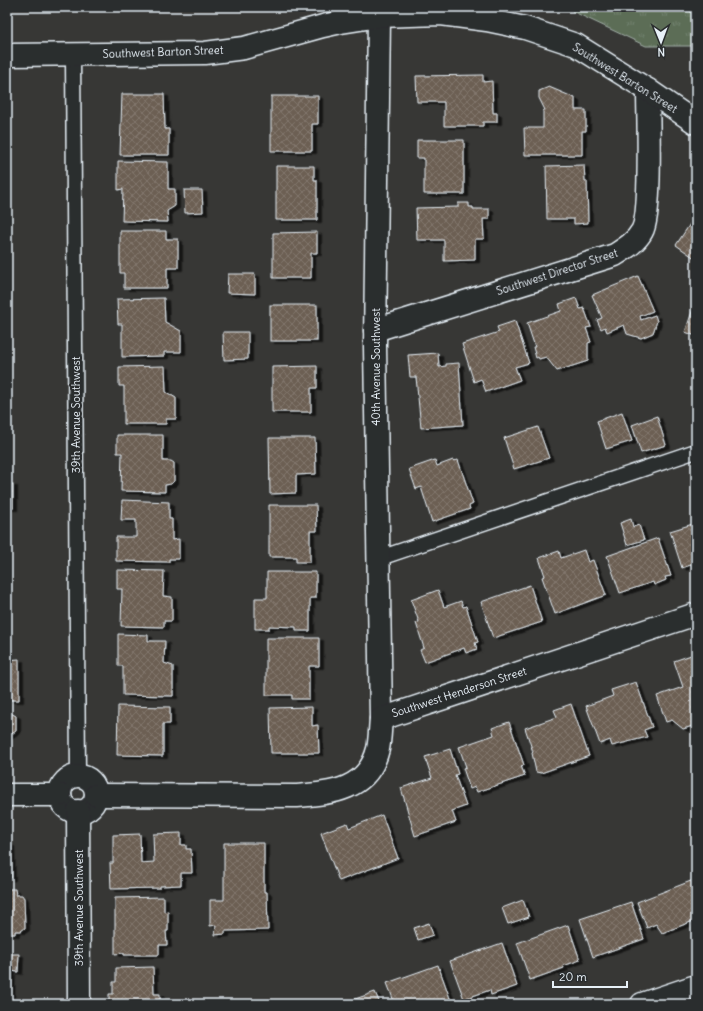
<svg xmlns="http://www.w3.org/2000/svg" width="703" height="1011" font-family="Delius,sans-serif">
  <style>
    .grass { fill: url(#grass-tufts); stroke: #a2afa8 }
    .building { fill: url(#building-cross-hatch); stroke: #e8f1f8; filter: url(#shadow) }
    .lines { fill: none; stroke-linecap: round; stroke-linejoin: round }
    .service-casing { stroke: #e8f1f8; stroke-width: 17 }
    .minor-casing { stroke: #e8f1f8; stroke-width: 25 }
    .tertiary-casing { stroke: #e8f1f8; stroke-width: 25 }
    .service { stroke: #2a2d2e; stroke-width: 14 }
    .minor { stroke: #2a2d2e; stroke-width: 22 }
    .tertiary { stroke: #2a2d2e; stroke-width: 22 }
    .labels { text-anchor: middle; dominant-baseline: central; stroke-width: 4; stroke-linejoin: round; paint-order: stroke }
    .street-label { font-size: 11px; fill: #e8f1f8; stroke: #2a2d2e }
  </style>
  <defs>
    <pattern id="grass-tufts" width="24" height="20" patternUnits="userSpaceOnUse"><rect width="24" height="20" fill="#5c6d57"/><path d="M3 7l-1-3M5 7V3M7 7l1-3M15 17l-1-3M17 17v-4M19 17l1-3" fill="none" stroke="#738270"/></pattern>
    <pattern id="building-cross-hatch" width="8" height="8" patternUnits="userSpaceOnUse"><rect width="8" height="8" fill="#6c5f53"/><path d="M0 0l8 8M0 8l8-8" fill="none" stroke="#81766c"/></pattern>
    <filter id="shadow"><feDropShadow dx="4.5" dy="2.5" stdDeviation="0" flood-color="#0009"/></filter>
  </defs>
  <rect width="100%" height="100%" fill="#373735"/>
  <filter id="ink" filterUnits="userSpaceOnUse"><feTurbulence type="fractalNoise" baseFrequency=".025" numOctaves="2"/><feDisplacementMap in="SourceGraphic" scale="8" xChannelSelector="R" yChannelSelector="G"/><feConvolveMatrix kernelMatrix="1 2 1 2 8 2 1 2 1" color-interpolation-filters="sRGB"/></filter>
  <g filter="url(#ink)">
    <!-- grass -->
    <polygon class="grass" points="574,7 696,7 696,46 646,46 572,11"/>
    <!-- building -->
    <g class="building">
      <polygon points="483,75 483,82 492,81 493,113 497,113 497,122 483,122 483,126 444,126 444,102 417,102 416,76"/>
      <polygon points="549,87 575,98 575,110 586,110 586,131 582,131 582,155 525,155 524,128 543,128 543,110 545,110 539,98 539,91"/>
      <polygon points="122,94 164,94 165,129 169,129 169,155 120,155"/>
      <polygon points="271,96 318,96 318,124 312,124 312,151 271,151"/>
      <polygon points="417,140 464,140 464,194 424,194 424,158 417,158"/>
      <polygon points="118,161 168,162 168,189 175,189 175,206 167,211 168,222 122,221 123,189 118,190"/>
      <polygon points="584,165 585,181 587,181 588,223 574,224 574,219 547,219 546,166"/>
      <polygon points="276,166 314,166 314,180 317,180 317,220 276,220"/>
      <polygon points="184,190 202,190 203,212 185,213"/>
      <polygon points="458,203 469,203 469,207 473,207 473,209 489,209 489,219 483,219 484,239 475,239 475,260 444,261 444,240 417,240 416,208 458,207"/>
      <polygon points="696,215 696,259 676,245"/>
      <polygon points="120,231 166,231 166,239 178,239 178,268 167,268 167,288 124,288 124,273 120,273"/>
      <polygon points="317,232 317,253 311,253 311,278 273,278 273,233"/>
      <polygon points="228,274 255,274 255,294 227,293"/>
      <polygon points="638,276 653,311 640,316 641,320 655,315 657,321 653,333 641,338 627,334 624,325 607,332 605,327 601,329 597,320 602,318 592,295"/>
      <polygon points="164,298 165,322 181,331 181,352 164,352 164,356 122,357 122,324 118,324 117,299"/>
      <polygon points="576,298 580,309 584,308 591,327 586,328 591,342 588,343 588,361 557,371 546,357 539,359 538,357 536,358 533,347 535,347 527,323 561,311 559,304"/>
      <polygon points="696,300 696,336 685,332"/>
      <rect x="270" y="305" width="47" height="36"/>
      <polygon points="515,321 529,363 515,367 520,380 486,392 481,379 474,382 462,344 499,332 497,327"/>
      <polygon points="223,332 248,332 248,359 224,360"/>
      <polygon points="438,353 439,367 446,366 446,364 459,363 463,425 421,428 416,377 410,377 408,355"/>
      <polygon points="165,366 166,392 176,398 176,419 166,419 166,424 124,424 124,386 119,386 119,367"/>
      <polygon points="317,366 317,388 311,388 311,412 272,412 272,367"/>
      <polygon points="622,412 632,441 606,449 597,421"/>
      <polygon points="657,416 666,445 641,453 632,425"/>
      <polygon points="538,427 549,458 514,469 504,438"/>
      <polygon points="117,435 163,435 163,461 171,461 174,463 174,481 171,484 165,485 165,492 121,491 122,453 117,453"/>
      <polygon points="269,438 315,438 316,474 296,475 296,493 270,494"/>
      <polygon points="435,460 437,466 453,460 454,461 458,460 473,504 469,506 470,509 432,522 421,487 416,489 409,469"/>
      <rect x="7" y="484" width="6" height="24"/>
      <polygon points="122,500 169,502 169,519 172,519 172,540 179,539 179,559 169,559 169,562 116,561 116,537 136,537 136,520 121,520"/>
      <polygon points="269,505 316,505 317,531 310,531 310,562 296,562 296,557 269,557"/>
      <polygon points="631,519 633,527 639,525 644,540 627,545 620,523"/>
      <polygon points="696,523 696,563 682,568 670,531"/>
      <polygon points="658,538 671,576 665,577 666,580 654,585 653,582 620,593 607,556"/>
      <polygon points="584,550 588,562 593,560 606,595 555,614 542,577 545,576 539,558 559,551 561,558"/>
      <polygon points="117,570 164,571 163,596 172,597 172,621 164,621 164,627 121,626 122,589 117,589"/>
      <polygon points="267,572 316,572 316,598 310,598 310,631 296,631 296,627 269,626 269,629 255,629 255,598 267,598"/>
      <polygon points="530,585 542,622 493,638 481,602"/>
      <polygon points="438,590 444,607 461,601 463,607 466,606 478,642 475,643 477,649 466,653 464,648 425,662 420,650 424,648 416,623 419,622 411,600"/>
      <polygon points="118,634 148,635 148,641 165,641 164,663 173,666 173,696 123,695 123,666 118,666"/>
      <polygon points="266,638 319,638 319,666 309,666 309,699 292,699 292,695 266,695"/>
      <polygon points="694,654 696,659 696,725 683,729 672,720 666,722 657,696 683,687 674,661"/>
      <polygon points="19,659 19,700 7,700 7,660"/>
      <polygon points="636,682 652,727 644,730 647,737 612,746 610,740 600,744 586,706 613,696 611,690"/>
      <polygon points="571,704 589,756 541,773 536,772 532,753 533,752 525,728 557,717 554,710"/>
      <polygon points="118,706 170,707 170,724 163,724 163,756 117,755"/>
      <polygon points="312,707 312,726 318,725 319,753 271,753 270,708"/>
      <polygon points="7,711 16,716 16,731 7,737"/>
      <polygon points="509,722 524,765 521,766 525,776 477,792 475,787 470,789 463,768 466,767 459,747 494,735 492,728"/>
      <polygon points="450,749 458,774 455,775 466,806 452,811 456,822 415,836 401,788 432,778 425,757"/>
      <polygon points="382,815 398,858 339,881 321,833 347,823 349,828"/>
      <polygon points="181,833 181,845 186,845 186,849 191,849 192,873 181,873 181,885 160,886 160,888 111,889 110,863 113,863 113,835 140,834 141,863 154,862 153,834"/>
      <polygon points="224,843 264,843 264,892 267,892 268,930 225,931 225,934 215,935 216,925 210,926 210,900 224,900"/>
      <polygon points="7,844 10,844 11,878 7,879"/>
      <polygon points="696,879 696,920 662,933 656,924 647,928 637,902"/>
      <polygon points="7,889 15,889 16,895 22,895 24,898 25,928 21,931 15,931 15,934 7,934"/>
      <polygon points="164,897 164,912 168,911 168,931 166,931 167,945 159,945 159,955 124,955 124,953 115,954 115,898"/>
      <polygon points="523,900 529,917 508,924 502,908"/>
      <polygon points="631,902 644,939 593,957 580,919"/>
      <polygon points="429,923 433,935 418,940 414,928"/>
      <polygon points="568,925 580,960 563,966 564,968 530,980 517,943"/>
      <polygon points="502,943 517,986 491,995 490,990 464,999 450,961"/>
      <polygon points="7,954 19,954 18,972 11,971 10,995 7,995"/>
      <polygon points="438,965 452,1004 395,1004 387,983"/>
      <polygon points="153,967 154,994 160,994 160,1004 109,1004 109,994 113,994 113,982 116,982 116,968"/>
      <polygon points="375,992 380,1004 341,1004"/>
    </g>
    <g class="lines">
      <defs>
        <g id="service">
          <polyline points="73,55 78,776"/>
          <polyline points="377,559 696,451"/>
        </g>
        <g id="minor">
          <polyline points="379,16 375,346 381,719"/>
          <path d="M 375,330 L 615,255 C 626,248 636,242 642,231 C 652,214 648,115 648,90"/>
          <circle cx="78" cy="794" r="18"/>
          <polyline points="7,795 60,795"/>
          <path d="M 96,795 L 297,796 C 333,793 368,790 378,749 C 380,740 380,728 381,719 L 696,614"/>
          <polyline points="78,811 79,1004"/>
          <polyline points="642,1004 696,986"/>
        </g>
        <polyline id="tertiary" points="7,55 205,53 244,48 323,26 341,22 379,16 441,14 487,20 525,28 576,45 648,90 696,123"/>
      </defs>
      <!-- service casing -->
      <use href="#service" class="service-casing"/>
      <!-- minor casing -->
      <use href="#minor" class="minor-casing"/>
      <!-- tertiary casing -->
      <use href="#tertiary" class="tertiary-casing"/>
      <!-- service -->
      <use href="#service" class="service"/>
      <!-- minor -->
      <use href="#minor" class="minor"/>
      <!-- tertiary -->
      <use href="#tertiary" class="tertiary"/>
    </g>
  </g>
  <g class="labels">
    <!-- street labels -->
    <g class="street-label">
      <text transform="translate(163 52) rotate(-2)">Southwest Barton Street</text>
      <text transform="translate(625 78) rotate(32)">Southwest Barton Street</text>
      <text transform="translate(557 272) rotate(-18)">Southwest Director Street</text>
      <text transform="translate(376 367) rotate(-90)">40th Avenue Southwest</text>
      <text transform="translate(76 415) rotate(-90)">39th Avenue Southwest</text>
      <text transform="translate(459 692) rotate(-18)">Southwest Henderson Street</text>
      <text transform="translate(79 908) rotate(-90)">39th Avenue Southwest</text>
    </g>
  </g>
  <!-- margin -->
  <rect width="703" height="1011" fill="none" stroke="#2a2d2e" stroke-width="24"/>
  <rect x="12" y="12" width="679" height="987" fill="none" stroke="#e8f1f8" stroke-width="1.5" filter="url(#ink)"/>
  <!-- north arrow -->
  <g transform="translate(661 42) rotate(179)" stroke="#2a2d2e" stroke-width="3" paint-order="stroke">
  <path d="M0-3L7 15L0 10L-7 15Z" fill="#e8f1f8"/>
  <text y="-6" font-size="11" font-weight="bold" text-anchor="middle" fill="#e8f1f8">N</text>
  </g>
  <!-- scale -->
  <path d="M553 981v6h74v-6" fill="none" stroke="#e8f1f8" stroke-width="2"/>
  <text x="559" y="981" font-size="12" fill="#e8f1f8" stroke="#2a2d2e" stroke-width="3" paint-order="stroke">20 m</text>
</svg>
